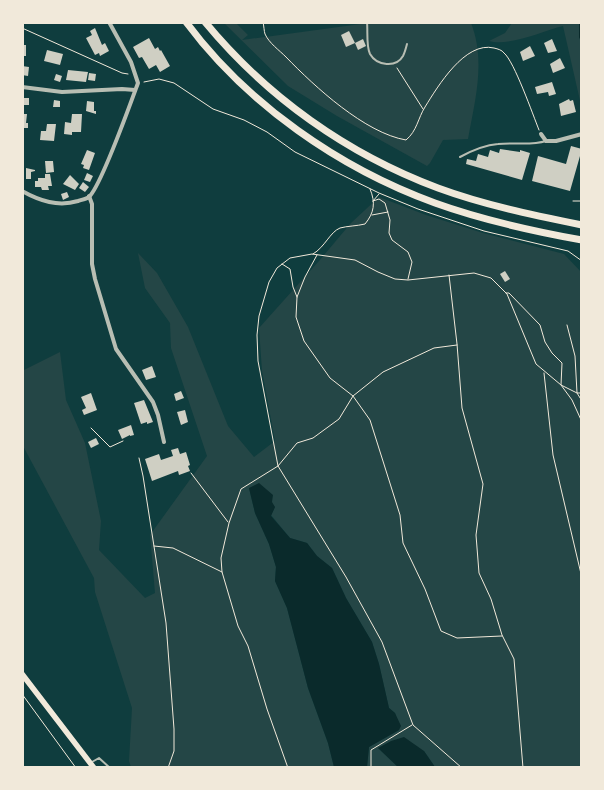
<svg xmlns="http://www.w3.org/2000/svg" width="604" height="790" font-family="'Archivo Narrow',sans-serif">
  <style>
    .green { fill: #244646 }
    .water { fill: #0a2a2b }
    .lines { fill: none; stroke-linecap: round; stroke-linejoin: round }
    .stream { stroke: #0a2a2b; stroke-width: 2 }
    .building { fill: #cfcfc3 }
    .path { stroke: #f1e9da; stroke-width: 1 }
    .service { stroke: #b8beb3; stroke-width: 2 }
    .minor { stroke: #b8beb3; stroke-width: 4 }
    .primary { stroke: #f1e9da; stroke-width: 5.5 }
    .motorway { stroke: #f1e9da; stroke-width: 7 }
  </style>
  <rect width="100%" height="100%" fill="#0f3d3e"/>
  <!-- green -->
  <g class="green">
    <path d="M 224,23 L 236,23 L 248,35 L 242,40 L 368,23 L 471,23 C 486,61 475,100 468,139 L 443,140 L 430,163 L 427,166 L 337,116 L 288,86 Z"/>
    <path d="M 512,23 L 581,23 L 581,105 L 563,26 C 543,31 508,47 489,41 L 505,33 Z"/>
    <polygon points="379,197 426,215 483,233 564,254 582,273 581,767 435,767 424,751 378,748 398,767 367,767 369,747 399,730 395,713 389,708 379,664 372,642 346,598 332,568 317,556 307,543 290,538 271,515 275,507 249,488 255,513 269,544 276,567 275,581 287,608 308,688 328,743 334,767 131,767 129,761 132,708 95,592 94,578 23,446 22,371 60,352 66,400 85,443 101,521 99,550 145,598 155,593 150,535 207,456 171,348 170,323 145,288 138,253 157,273 188,327 228,426 254,457 275,441 262,371 259,328 319,261 351,223"/>
  </g>
  <!-- water -->
  <g class="water">
    <polygon points="259,483 273,495 272,502 275,507 271,516 290,538 307,543 317,556 332,568 346,598 372,642 379,664 389,708 395,713 401,726 399,730 369,747 367,767 334,767 328,743 308,688 287,608 275,581 276,567 269,544 255,513 249,488"/>
    <polygon points="404,737 424,751 435,767 398,767 378,748 391,741"/>
  </g>
  <g class="lines">
    <!-- stream -->
    <polyline class="stream" points="580,22 580,37 582,41"/>
  </g>
  <!-- building -->
  <g class="building">
    <polygon points="95,28 102,45 105,43 109,51 100,56 99,53 95,55 86,38 92,35 90,31"/>
    <polygon points="349,31 355,43 346,47 341,35"/>
    <polygon points="149,38 155,49 158,47 160,51 161,50 170,66 160,72 156,65 149,69 142,57 139,58 133,47"/>
    <polygon points="363,39 366,46 358,50 355,43"/>
    <polygon points="552,39 557,51 548,53 544,43"/>
    <rect x="22" y="45" width="4" height="11"/>
    <polygon points="530,46 535,56 523,61 520,52"/>
    <polygon points="47,50 63,54 60,65 44,61"/>
    <polygon points="560,58 565,68 553,73 550,64"/>
    <polygon points="22,66 29,67 28,76 22,75"/>
    <polygon points="68,70 88,72 86,82 66,80"/>
    <polygon points="89,73 96,74 95,81 88,80"/>
    <polygon points="56,74 62,76 60,82 54,80"/>
    <polygon points="552,82 556,94 549,96 548,92 537,94 535,87"/>
    <rect x="22" y="98" width="7" height="7"/>
    <polygon points="569,99 570,101 573,100 576,112 561,116 559,104"/>
    <polygon points="54,100 60,101 60,107 53,107"/>
    <polygon points="87,101 94,102 94,111 96,111 96,114 86,111"/>
    <polygon points="22,114 27,114 26,123 28,123 28,128 22,128"/>
    <polygon points="72,114 82,114 81,132 72,132 72,135 64,134 65,122 71,123"/>
    <polygon points="47,124 56,124 54,141 40,140 41,131 46,131"/>
    <polygon points="571,146 582,149 570,191 532,181 538,156 566,164"/>
    <polygon points="500,149 520,152 520,150 530,153 522,180 466,164 467,159 476,161 478,154 488,157 490,150 499,153"/>
    <polygon points="87,150 95,153 89,170 83,168 84,165 81,164"/>
    <polygon points="45,161 53,161 54,172 46,173"/>
    <polygon points="26,168 35,170 35,171 31,172 31,179 26,179"/>
    <polygon points="87,173 93,176 90,182 84,180"/>
    <polygon points="45,174 50,174 52,186 48,186 49,190 42,190 41,187 35,187 35,181 38,181 38,178 45,178"/>
    <polygon points="70,175 79,184 75,190 63,184"/>
    <polygon points="83,182 89,187 85,192 79,188"/>
    <polygon points="67,192 69,197 63,200 61,194"/>
    <polygon points="505,271 510,279 505,282 500,274"/>
    <polygon points="152,366 156,377 146,380 142,370"/>
    <polygon points="181,391 184,398 176,401 174,394"/>
    <polygon points="91,393 97,410 84,415 82,410 86,408 81,397"/>
    <polygon points="144,400 153,422 147,424 147,422 141,424 134,403"/>
    <polygon points="185,410 188,422 181,425 177,412"/>
    <polygon points="131,425 134,435 130,436 130,435 122,439 118,430"/>
    <polygon points="96,438 99,444 91,448 88,442"/>
    <polygon points="178,448 180,454 186,452 190,465 188,466 190,471 179,475 178,471 152,481 145,459 159,454 161,460 173,456 171,450"/>
  </g>
  <g class="lines">
    <!-- path -->
    <g class="path">
      <path d="M 263,22 C 264,26 264,31 265,34 C 269,43 279,50 286,57 C 315,87 365,133 406,140 C 417,131 418,118 425,107 C 438,86 465,41 494,48 C 498,49 502,50 504,53 C 514,61 533,115 539,130"/>
      <polyline points="22,28 122,73 128,74"/>
      <polyline points="397,68 423,109"/>
      <polyline points="144,82 159,79 174,83 213,109 244,120 267,132 295,152 379,193 418,209 484,231 568,251 582,261"/>
      <polyline points="373,201 379,199 385,203 390,220 389,233 392,240 408,252 412,262 408,279"/>
      <polyline points="373,201 379,194"/>
      <polyline points="573,201 582,201"/>
      <polyline points="372,215 388,212"/>
      <path d="M 313,254 C 325,247 330,232 340,228 C 347,226 357,226 365,224 C 374,213 376,203 370,189"/>
      <polyline points="282,264 290,269 293,287 297,297"/>
      <polyline points="449,275 457,344 462,408 483,484 476,535 479,573 491,599 502,635 514,659 523,768"/>
      <polyline points="506,293 509,293 540,325 545,342 552,353 562,363 561,385 572,400 582,422"/>
      <polyline points="567,325 575,356 577,393 582,393"/>
      <polyline points="457,345 434,348 383,372 353,396 370,420 400,515 403,543 425,589 441,631 457,638 502,636"/>
      <polyline points="544,373 553,455 582,578"/>
      <polyline points="91,428 110,447 123,441"/>
      <polyline points="139,458 143,476 166,623 174,729 174,751 168,768"/>
      <polyline points="191,473 228,522"/>
      <polyline points="154,546 173,548 222,572"/>
      <polyline points="22,694 76,768"/>
      <polyline points="288,768 267,709 248,646 238,626 222,572 221,558 229,523 241,489 278,466 297,443 313,438 339,419 353,396 330,378 304,341 296,317 297,297 305,277 317,255"/>
      <polyline points="371,768 371,750 412,725"/>
      <polyline points="462,768 413,725 382,642 346,577 278,466 258,361 257,335 259,316 269,282 277,268 290,258 312,254 355,260 378,272 395,279 408,280 474,273 491,278 507,294 536,364 561,385 577,393 582,401"/>
    </g>
    <!-- service -->
    <g class="service">
      <path d="M 367,22 C 368,32 366,46 370,54 C 377,66 396,68 403,56 C 405,52 406,48 407,44"/>
      <path d="M 460,157 C 471,151 485,145 498,144 C 514,142 530,146 546,141"/>
      <polyline points="92,762 99,758 110,768"/>
    </g>
    <!-- minor -->
    <g class="minor">
      <polyline points="22,87 62,92 122,89 135,90"/>
      <polyline points="541,134 546,141 556,141 582,134"/>
      <path d="M 22,191 C 40,201 58,207 78,201 C 81,200 86,199 89,197 C 101,186 131,102 138,83 L 131,62 L 109,22"/>
      <polyline points="89,196 92,204 92,264 95,279 116,349 153,402 158,415 164,442"/>
    </g>
    <!-- primary -->
    <polyline class="primary" points="22,674 94,768"/>
    <!-- motorway -->
    <g class="motorway">
      <path d="M 186,22 C 247,104 339,168 435,203 C 482,220 532,231 582,240"/>
      <path d="M 205,22 C 267,97 347,154 438,188 C 484,205 533,215 582,225"/>
    </g>
  </g>
  <!-- border -->
  <rect width="604" height="790" fill="none" stroke="#f1e9da" stroke-width="48"/>
</svg>
